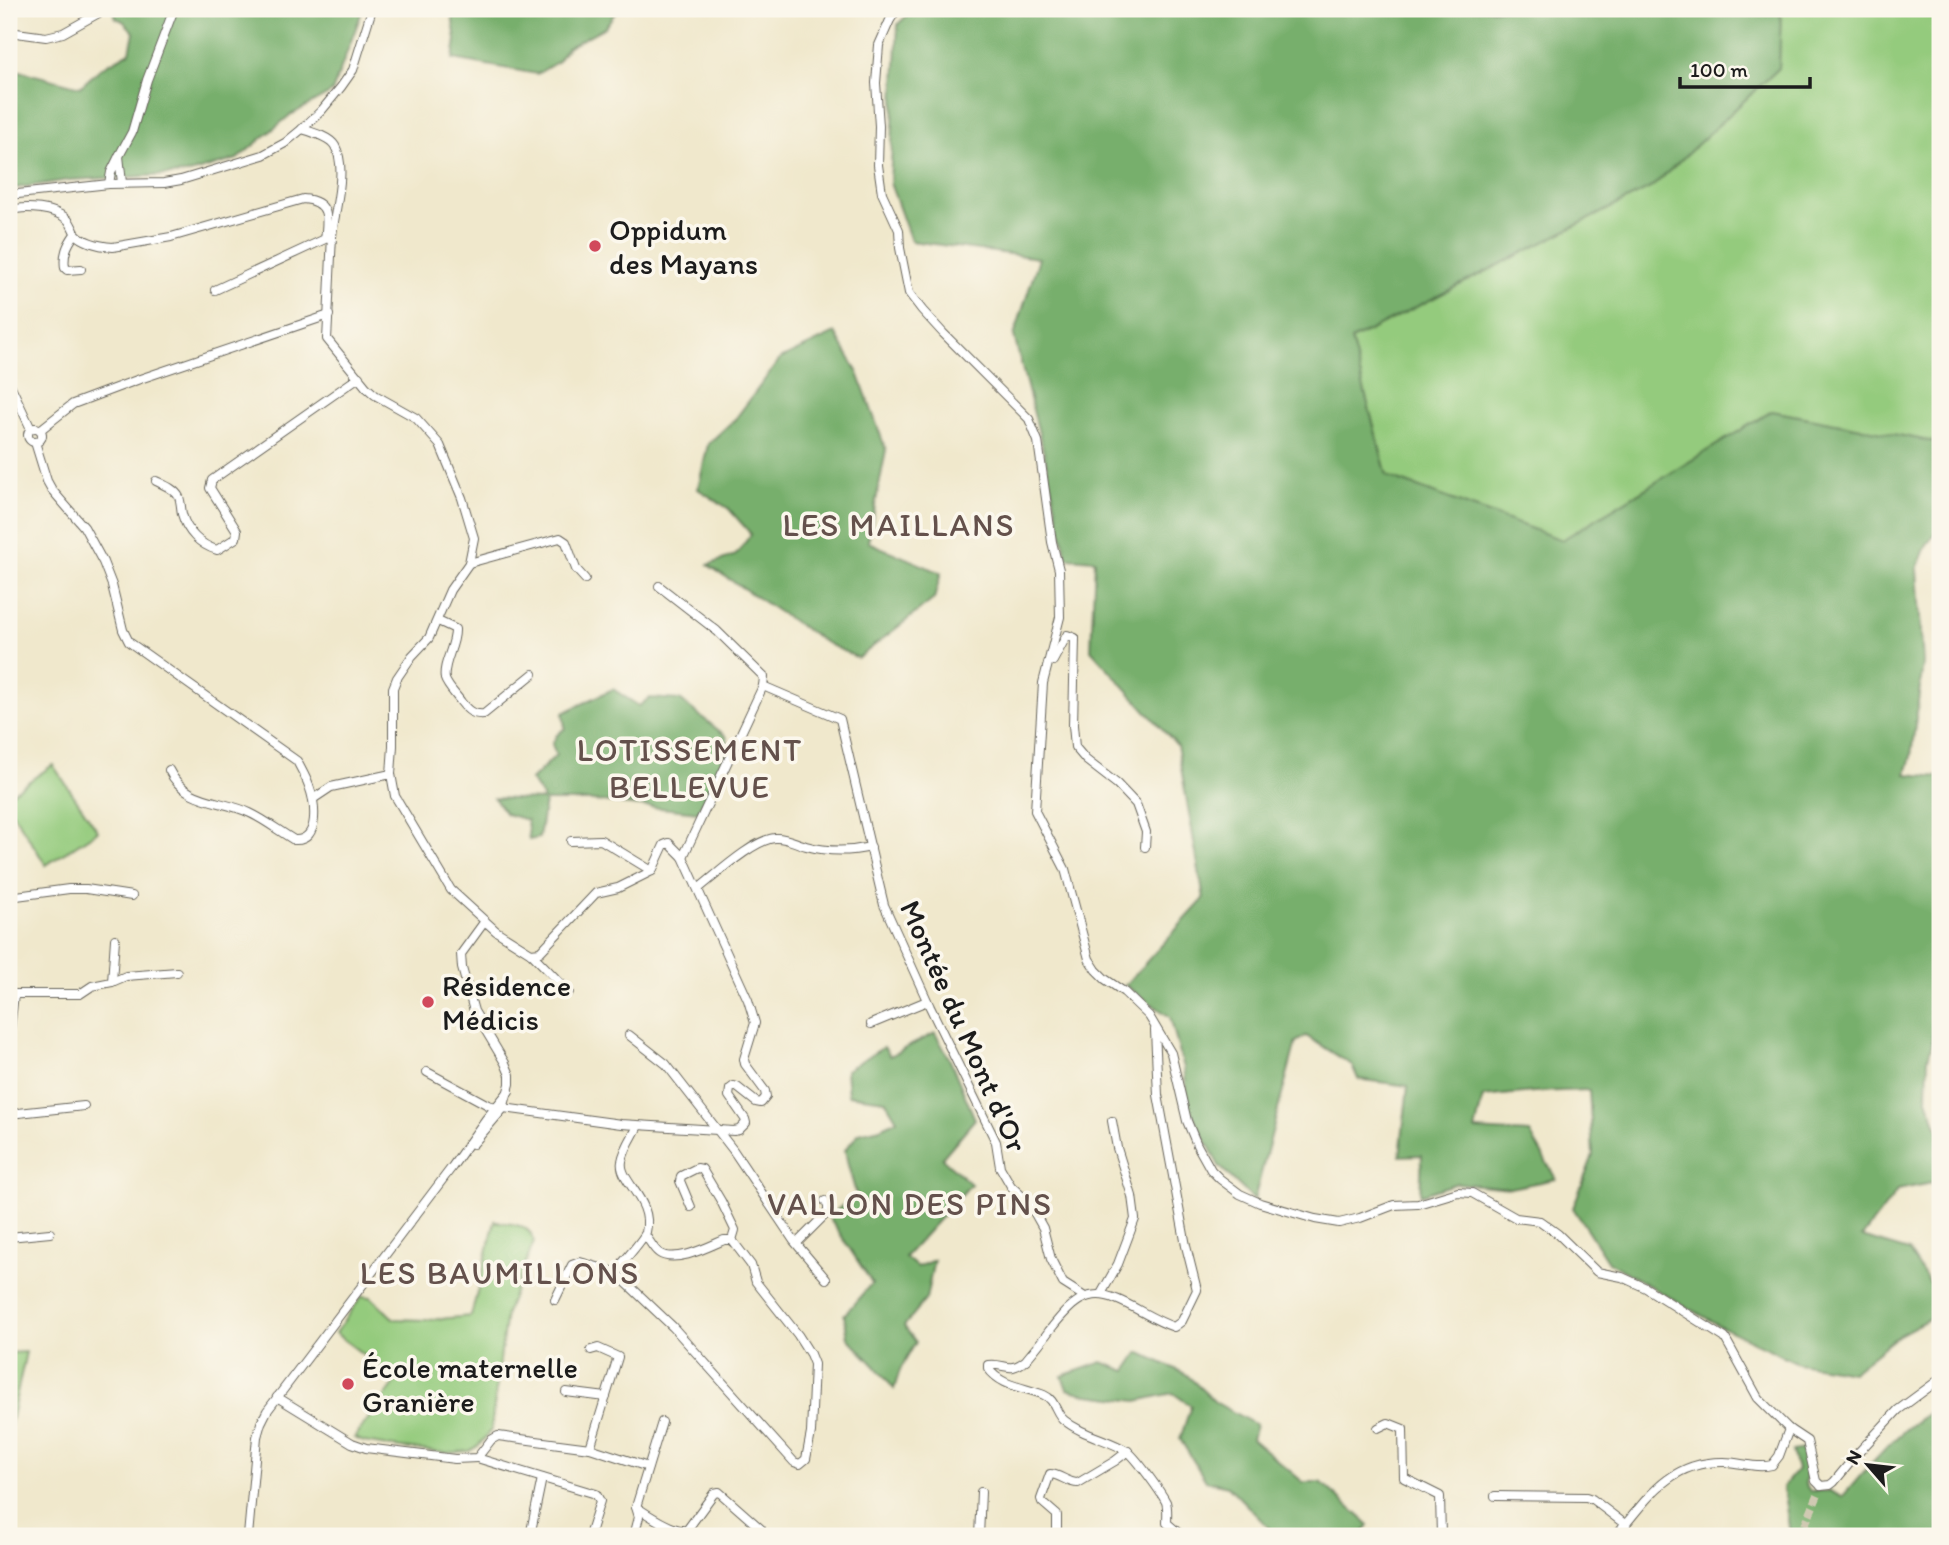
<svg xmlns="http://www.w3.org/2000/svg" width="1949" height="1545" font-family="Itim,sans-serif">
  <style>
    .green { fill: #94cb7d; stroke: #58744c; stroke-width: 2 }
    .forest { fill: #77af6c; stroke: #4a6644; stroke-width: 2 }
    .lines { fill: none; stroke-linecap: round; stroke-linejoin: round }
    .street-tunnel { stroke: #d0c9b2; stroke-width: 8; stroke-dasharray: 8 4; stroke-linecap: butt }
    .street-casing { stroke: #66635a; stroke-width: 10 }
    .street { stroke: #fff; stroke-width: 8 }
    .poi-dot { fill: #d1495b; stroke: #fbf7ec; stroke-width: 2.5 }
    .labels { text-anchor: middle; dominant-baseline: central; stroke-width: 7; stroke-linejoin: round; paint-order: stroke }
    .poi-label { font-size: 30px; fill: #1c1c1c; stroke: #fbf7ec; text-anchor: start }
    .street-label { font-size: 30px; fill: #1c1c1c; stroke: #fbf7ec }
    .neighbourhood-label { font-size: 32px; letter-spacing: 2px; fill: #64514c; stroke: #fbf7ec }
  </style>
  <rect width="100%" height="100%" fill="#fbf7ec"/>
  <filter id="ink" filterUnits="userSpaceOnUse"><feTurbulence type="fractalNoise" baseFrequency=".0143" numOctaves="2"/><feDisplacementMap in="SourceGraphic" scale="14" xChannelSelector="R" yChannelSelector="G"/><feConvolveMatrix kernelMatrix="1 2 1 2 8 2 1 2 1" color-interpolation-filters="sRGB"/></filter>
  <filter id="wash" filterUnits="userSpaceOnUse"><feTurbulence type="fractalNoise" baseFrequency=".00686" numOctaves="4" result="noise"/><feDisplacementMap in="SourceGraphic" scale="28" xChannelSelector="R" yChannelSelector="G"/><feGaussianBlur stdDeviation="1.57" result="paint"/><feColorMatrix in="noise" values="0 0 0 0 0 0 0 0 0 0 0 0 0 0 0 0 0 1.4 0 .05"/><feComposite in="paint" operator="in"/></filter>
  <g filter="url(#wash)">
    <rect width="100%" height="100%" fill="#f0e8cc"/>
    <!-- green -->
    <g class="green">
      <polygon points="1781,9 1940,9 1940,443 1772,411 1562,540 1387,476 1351,340 1652,187 1779,68"/>
      <polygon points="53,765 98,831 46,865 9,807 9,795"/>
      <path d="M 495,1221 C 511,1225 531,1223 534,1242 L 506,1313 L 491,1430 L 486,1437 L 478,1446 L 469,1451 L 446,1453 L 393,1447 L 364,1442 L 354,1438 L 397,1380 L 335,1333 L 362,1296 L 371,1297 L 394,1319 L 427,1320 L 471,1316 Z"/>
      <polygon points="26,1352 9,1430 9,1431 9,1353"/>
    </g>
    <!-- forest -->
    <g class="forest">
      <polygon points="113,9 363,9 332,92 289,116 237,159 186,174 69,180 9,189 9,68 80,87 101,68 130,52 134,32 123,21 116,18"/>
      <polygon points="451,9 618,9 605,27 568,47 557,62 537,74 453,59 456,40"/>
      <polygon points="914,9 1781,9 1779,68 1652,187 1351,340 1387,476 1562,540 1772,411 1940,443 1940,528 1927,544 1917,569 1923,664 1911,756 1906,774 1940,777 1940,878 1938,879 1932,1043 1928,1059 1927,1099 1940,1134 1940,1201 1931,1183 1898,1190 1862,1237 1909,1251 1940,1300 1940,1313 1899,1335 1852,1372 1798,1363 1724,1328 1608,1262 1573,1208 1593,1155 1589,1090 1534,1092 1483,1097 1475,1130 1530,1133 1556,1179 1510,1188 1457,1183 1420,1195 1422,1155 1400,1156 1408,1086 1358,1079 1352,1065 1306,1036 1296,1042 1254,1200 1219,1166 1189,1107 1184,1068 1170,1017 1125,985 1204,899 1177,745 1091,650 1095,560 1067,558 1045,457 1014,336 1039,258 911,241 890,183 898,24"/>
      <polygon points="835,333 858,373 886,450 868,542 941,573 934,599 858,658 826,643 708,565 736,555 751,534 729,509 698,489 708,444 736,418 780,359"/>
      <polygon points="613,689 639,706 649,698 680,700 726,736 729,745 698,812 592,801 545,801 539,838 529,840 527,820 506,814 494,798 542,800 542,797 531,780 556,755 552,744 557,735 565,728 563,713"/>
      <polygon points="935,1033 949,1058 975,1119 942,1158 971,1184 905,1257 917,1267 934,1260 926,1299 904,1326 916,1342 900,1370 894,1389 875,1366 848,1338 844,1315 872,1283 829,1217 856,1194 848,1165 845,1150 859,1133 880,1128 897,1120 885,1100 848,1095 846,1070 884,1047 890,1056"/>
      <polygon points="1139,1352 1186,1374 1215,1402 1256,1425 1252,1439 1303,1482 1321,1482 1369,1525 1361,1536 1271,1536 1268,1527 1228,1486 1206,1481 1180,1439 1191,1406 1173,1393 1137,1401 1088,1395 1067,1389 1062,1376 1102,1362 1126,1371"/>
      <path d="M 1940,1407 L 1940,1536 L 1796,1536 L 1790,1534 L 1783,1487 L 1797,1470 L 1792,1451 L 1803,1449 L 1810,1464 L 1805,1484 L 1810,1491 L 1830,1491 L 1842,1497 C 1871,1464 1900,1426 1940,1407 Z"/>
    </g>
  </g>
  <g filter="url(#ink)">
    <g class="lines">
      <!-- street-tunnel -->
      <polyline class="street-tunnel" points="1800,1536 1818,1495"/>
      <defs>
        <g id="street">
          <polyline points="897,9 890,20 879,45 876,83 879,126 878,165 882,193 899,230 900,248 909,293 922,310 943,333 1029,419 1038,441 1052,542 1059,570 1060,617 1043,683 1035,811 1065,869 1089,959 1096,970 1105,979 1124,992 1149,1016 1171,1053 1187,1121 1197,1145 1211,1170 1220,1179 1240,1194 1260,1203 1315,1219 1339,1223 1360,1218 1394,1205 1418,1204 1458,1192 1472,1193 1516,1218 1540,1221 1558,1234 1597,1272 1622,1277 1646,1288 1725,1338 1758,1398 1789,1429 1807,1441 1816,1481 1821,1486"/>
          <polyline points="9,32 46,37 63,33 106,9"/>
          <path d="M 302,129 C 312,132 330,137 335,146 C 348,169 334,211 332,237 C 330,271 329,305 327,339 L 366,387 L 375,395 L 416,418 L 440,445 L 462,498 L 474,538 L 469,563 L 450,590 L 429,638 L 412,656 L 397,678 L 393,688 L 393,746 L 391,774 L 395,796 L 451,890 L 496,931 L 531,953 L 569,992"/>
          <polyline points="119,156 132,132 147,80 174,9"/>
          <polyline points="109,184 111,172 119,156 122,183"/>
          <polyline points="9,195 109,184 164,183 181,180 263,155 285,143 302,129 322,110 341,87 353,70 372,9"/>
          <path d="M 9,211 C 24,205 56,208 68,220 C 72,224 73,230 76,234 C 85,243 101,246 113,247 L 171,237 L 303,199 C 330,201 328,218 325,239 L 215,290"/>
          <path d="M 75,234 C 67,245 63,254 65,268 L 67,270 L 81,269"/>
          <polyline points="9,382 31,429"/>
          <circle cx="35" cy="435" r="7"/>
          <polyline points="40,430 73,404 137,380 329,315"/>
          <path d="M 35,442 L 47,481 L 52,490 L 84,527 L 103,562 L 112,585 L 123,630 L 129,642 L 297,761 C 301,769 306,777 309,786 C 315,802 321,842 294,840 C 279,831 265,820 250,813 C 221,799 185,804 169,770"/>
          <path d="M 156,481 C 164,485 175,489 179,497 C 181,502 181,509 182,514 C 187,532 200,545 217,550 L 236,538 L 237,531 L 210,488 L 212,480 L 359,377"/>
          <polyline points="469,563 560,538 566,542 576,569 585,579"/>
          <polyline points="659,586 717,631 764,677 763,686 683,857"/>
          <path d="M 438,621 L 455,629 C 456,646 442,663 445,679 C 447,686 457,696 461,702 C 468,711 473,715 484,714 L 533,674"/>
          <polyline points="1053,661 1067,635 1075,638 1073,725 1075,747 1086,760 1117,784 1136,804 1146,832 1145,847"/>
          <polyline points="763,686 840,719 884,905 930,1007 996,1142 1000,1167 1011,1186 1029,1203 1043,1228 1051,1259 1063,1283 1085,1297"/>
          <polyline points="313,799 331,787 391,774"/>
          <polyline points="571,841 601,840 652,871"/>
          <path d="M 698,889 C 716,875 753,840 775,838 C 786,837 795,843 806,846 C 828,852 849,852 871,847"/>
          <polyline points="9,897 69,889 86,889 132,896"/>
          <polyline points="112,982 115,939"/>
          <polyline points="14,994 80,994 92,986 112,982 126,976 177,972"/>
          <polyline points="871,1024 927,1001"/>
          <path d="M 1155,1030 L 1158,1095 L 1186,1246 L 1197,1290 L 1182,1321 L 1174,1327 C 1153,1320 1136,1307 1116,1299 C 1084,1285 1067,1309 1049,1331 C 1042,1341 1034,1350 1026,1360 C 1009,1374 1006,1363 988,1365 L 988,1368 C 1001,1387 1025,1387 1044,1395 C 1056,1400 1055,1413 1064,1420 C 1082,1435 1107,1439 1127,1451 C 1135,1456 1161,1492 1166,1502 C 1168,1508 1167,1517 1167,1523 L 1182,1536"/>
          <polyline points="629,1035 666,1064 733,1150 794,1241 826,1279"/>
          <polyline points="9,1039 14,994 12,993"/>
          <polyline points="427,1072 488,1105 496,1107 621,1124 734,1131 739,1130 746,1123 745,1119 729,1096 730,1089 734,1086 737,1087 756,1102 761,1103 766,1097 765,1091 745,1064 744,1059 755,1023 748,1000 683,857 669,843 664,845 652,871 618,888 596,893 540,952 531,953"/>
          <polyline points="9,1114 84,1106"/>
          <polyline points="473,1144 503,1109 510,1084 510,1075 505,1063 474,1011 462,968 461,954 485,921"/>
          <polyline points="691,1207 680,1181 681,1176 697,1168 702,1169 721,1201 735,1230 732,1240"/>
          <polyline points="9,1237 50,1233"/>
          <polyline points="797,1243 828,1212 828,1206 825,1201"/>
          <path d="M 615,1272 C 621,1264 644,1239 646,1232 C 654,1200 618,1181 622,1161 C 624,1149 633,1136 638,1126"/>
          <polyline points="1101,1294 1118,1264 1135,1219 1132,1196 1117,1148 1112,1121"/>
          <path d="M 555,1300 L 572,1265 L 580,1262 L 615,1272 L 673,1327 L 794,1462 L 800,1464 L 806,1459 L 811,1433 L 814,1364 L 810,1354 L 798,1335 L 756,1282 L 751,1265 L 732,1240 L 724,1240 C 708,1247 675,1264 659,1253 C 653,1249 650,1241 645,1235"/>
          <polyline points="566,1392 606,1397"/>
          <polyline points="277,1397 352,1443 366,1448 455,1459 477,1458 491,1440 498,1436 590,1448 648,1467"/>
          <polyline points="1378,1428 1388,1423 1403,1429 1404,1478 1440,1496 1441,1536"/>
          <polyline points="590,1448 618,1357 598,1348 591,1350"/>
          <polyline points="477,1458 596,1494 600,1501 589,1536"/>
          <polyline points="1821,1486 1830,1485 1834,1482 1858,1453 1898,1410 1940,1379"/>
          <polyline points="1495,1496 1586,1497 1592,1499 1626,1525"/>
          <path d="M 636,1507 C 647,1514 674,1533 687,1530 L 714,1493 L 719,1492 L 761,1529 L 762,1534 L 759,1536"/>
          <polyline points="248,1536 257,1437 261,1423 267,1411 452,1167 486,1119 509,1091"/>
          <polyline points="530,1536 542,1478"/>
          <polyline points="634,1536 639,1517 636,1507 662,1422"/>
          <polyline points="979,1536 981,1492"/>
          <path d="M 1057,1536 L 1057,1515 L 1042,1502 L 1041,1499 L 1050,1474 C 1060,1474 1067,1483 1078,1483 L 1115,1461 L 1128,1451"/>
          <path d="M 1616,1536 C 1647,1499 1669,1461 1724,1462 C 1740,1462 1756,1469 1772,1465 L 1779,1456 L 1789,1429"/>
        </g>
      </defs>
      <!-- street casing -->
      <use href="#street" class="street-casing"/>
      <!-- street -->
      <use href="#street" class="street"/>
    </g>
  </g>
  <!-- markers -->
  <g class="poi-dot">
    <circle cx="595" cy="246" r="7"/>
    <circle cx="428" cy="1002" r="7"/>
    <circle cx="348" cy="1384" r="7"/>
  </g>
  <g class="labels">
    <!-- poi labels -->
    <g class="poi-label">
      <text x="609" y="229">Oppidum<tspan x="609" dy="34">des Mayans</tspan></text>
      <text x="442" y="985">Résidence<tspan x="442" dy="34">Médicis</tspan></text>
      <text x="362" y="1367">École maternelle<tspan x="362" dy="34">Granière</tspan></text>
    </g>
    <!-- street labels -->
    <g class="street-label">
      <text transform="translate(964 1026) rotate(66)">Montée du Mont d'Or</text>
    </g>
    <!-- neighbourhood labels -->
    <g class="neighbourhood-label">
      <text x="899" y="525">LES MAILLANS</text>
      <text x="690" y="750">LOTISSEMENT<tspan x="690" dy="37">BELLEVUE</tspan></text>
      <text x="910" y="1204">VALLON DES PINS</text>
      <text x="500" y="1273">LES BAUMILLONS</text>
    </g>
  </g>
  <!-- margin -->
  <rect width="1949" height="1545" fill="none" stroke="#fbf7ec" stroke-width="35"/>
  <!-- north arrow -->
  <g transform="translate(1868 1465) rotate(298)" stroke="#fbf7ec" stroke-width="5" paint-order="stroke">
  <path d="M0-5L12 26L0 18L-12 26Z" fill="#1c1c1c"/>
  <text y="-10" font-size="19" font-weight="bold" text-anchor="middle" fill="#1c1c1c">N</text>
  </g>
  <!-- scale -->
  <path d="M1680 77v10h130v-10" fill="none" stroke="#1c1c1c" stroke-width="3.5"/>
  <text x="1690" y="77" font-size="21" fill="#1c1c1c" stroke="#fbf7ec" stroke-width="5" paint-order="stroke">100 m</text>
</svg>
